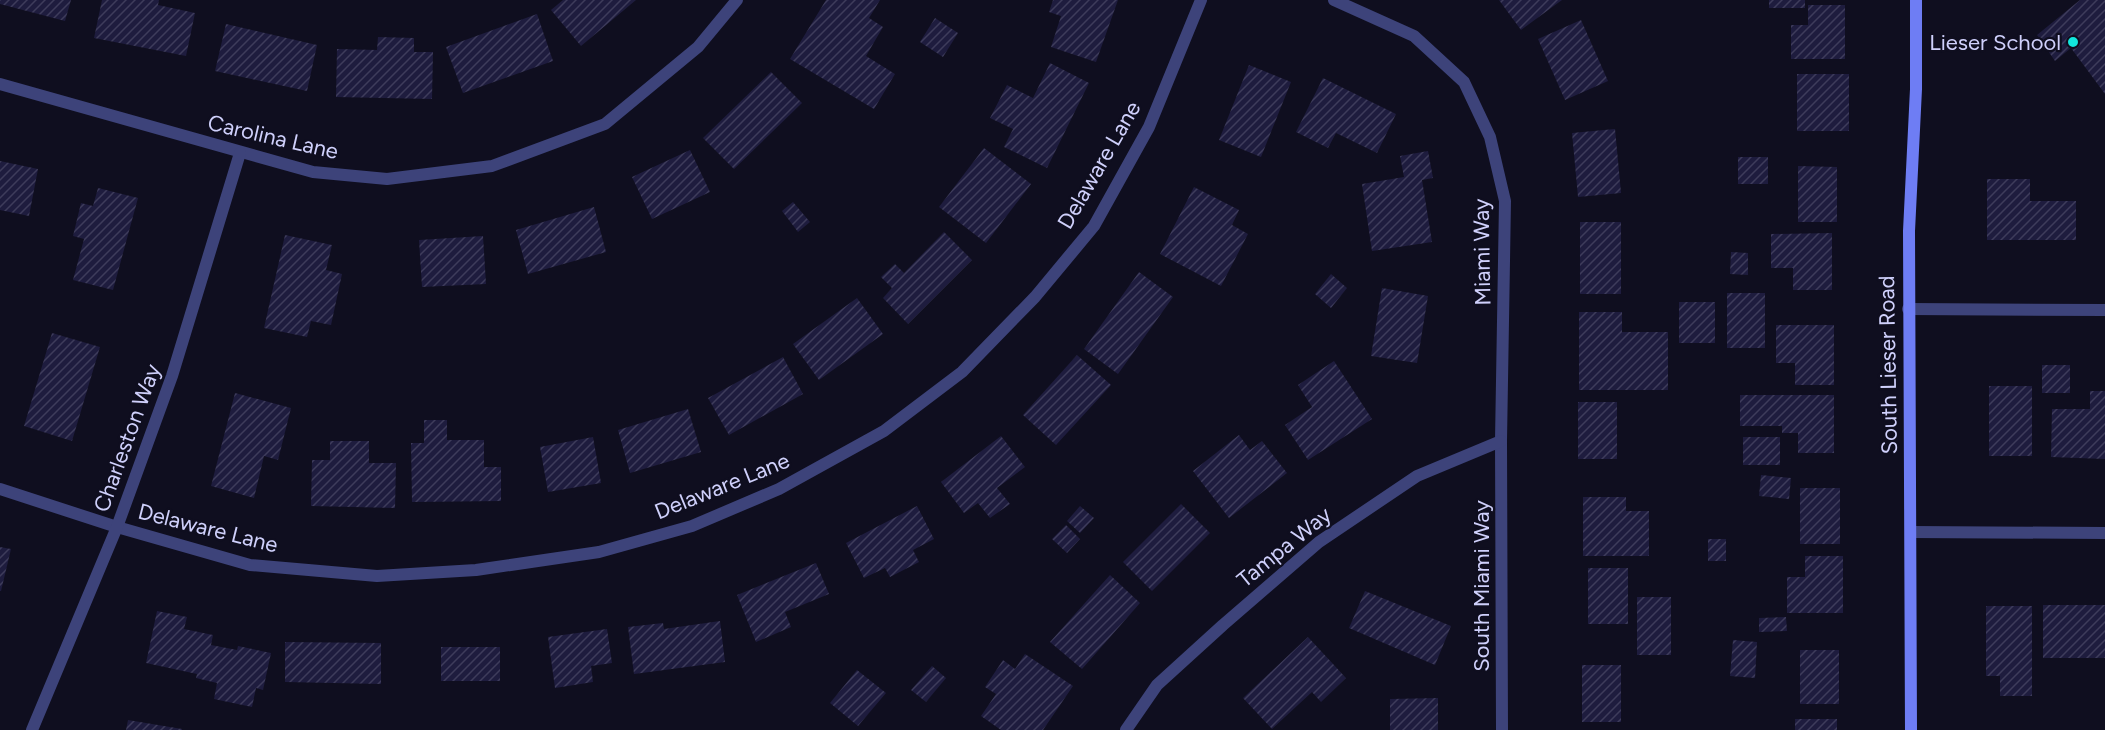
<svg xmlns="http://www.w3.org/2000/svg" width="2105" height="730" font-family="Figtree,sans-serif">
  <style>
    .building { fill: url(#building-hatch) }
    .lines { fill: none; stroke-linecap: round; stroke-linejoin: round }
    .minor { stroke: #3d437a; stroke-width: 12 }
    .secondary { stroke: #6e7df4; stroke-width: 12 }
    .poi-dot { fill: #12e5dc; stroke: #0f0e1f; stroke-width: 2 }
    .labels { text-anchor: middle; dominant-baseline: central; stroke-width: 4.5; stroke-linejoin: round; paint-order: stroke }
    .poi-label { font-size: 22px; fill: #cfd0fb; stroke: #0f0e1f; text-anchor: end }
    .street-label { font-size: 22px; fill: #cfd0fb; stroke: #0f0e1f }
  </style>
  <defs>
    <pattern id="building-hatch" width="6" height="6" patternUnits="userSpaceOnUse" patternTransform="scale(1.5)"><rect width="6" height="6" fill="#1e1c3e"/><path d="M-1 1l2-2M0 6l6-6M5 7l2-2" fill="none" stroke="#3e3c5b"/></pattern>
  </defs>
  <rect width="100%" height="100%" fill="#0f0e1f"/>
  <!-- building -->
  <g class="building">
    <polygon points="0,0 71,0 65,21 0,4"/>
    <polygon points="102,0 159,0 158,5 195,13 186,56 94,38"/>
    <polygon points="563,0 636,0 581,46 551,10"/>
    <polygon points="826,0 880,0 869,18 883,27 866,56 895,74 874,109 790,59"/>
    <polygon points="1053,0 1118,0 1096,62 1051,47 1061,16 1049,12"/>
    <polygon points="1499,0 1562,0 1521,30"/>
    <rect x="1769" y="0" width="36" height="8"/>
    <polygon points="2080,0 2105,0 2105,94 2071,48 2055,61 2037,35"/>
    <polygon points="1808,5 1845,5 1845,59 1791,59 1791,25 1808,25"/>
    <polygon points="537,14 553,61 463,93 446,47"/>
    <polygon points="935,18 958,33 943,57 920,42"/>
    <polygon points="1581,20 1608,81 1565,100 1538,39"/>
    <polygon points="226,24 317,45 307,91 215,71"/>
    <polygon points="378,37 414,38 414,52 433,52 432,99 336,97 337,49 377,50"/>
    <polygon points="1050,63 1089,83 1047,168 1004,147 1013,129 990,118 1007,85 1033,98"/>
    <polygon points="1249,65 1291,82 1261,157 1219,140"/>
    <polygon points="771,72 802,103 734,169 703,138"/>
    <rect x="1797" y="74" width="52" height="57"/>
    <polygon points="1323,78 1396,114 1377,153 1336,133 1328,148 1296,132"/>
    <polygon points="1615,129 1621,193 1578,197 1572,133"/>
    <polygon points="984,148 1031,184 986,243 939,207"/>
    <polygon points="690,150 710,192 652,219 632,177"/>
    <polygon points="1428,151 1433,178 1422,180 1432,242 1372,251 1362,184 1404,177 1400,156"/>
    <rect x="1738" y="157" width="30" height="27"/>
    <polygon points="0,161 38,169 29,216 0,210"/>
    <polygon points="1798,166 1837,167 1837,222 1798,222"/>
    <polygon points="1987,179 2030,179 2030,201 2076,201 2076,240 1987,240"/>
    <polygon points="1194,187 1239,210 1232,225 1248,234 1221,286 1160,254"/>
    <polygon points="98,188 138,198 113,290 73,280 84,239 73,236 81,203 93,206"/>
    <polygon points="793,202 810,222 798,232 782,211"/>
    <polygon points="594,207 606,252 528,274 516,230"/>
    <rect x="1580" y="222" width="41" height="72"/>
    <polygon points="944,232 972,260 908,324 883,298 892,288 881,277 895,264 904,273"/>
    <polygon points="1832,233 1832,290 1793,290 1793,268 1771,268 1771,234"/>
    <polygon points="285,235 332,245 326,270 342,274 331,325 311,321 307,337 264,328"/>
    <polygon points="483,236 486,284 422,287 419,240"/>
    <polygon points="1731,252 1748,253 1748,275 1730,274"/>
    <polygon points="1139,272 1173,297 1118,374 1084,349"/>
    <polygon points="1331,274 1347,288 1331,308 1315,294"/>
    <polygon points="1382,288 1428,296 1417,363 1371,356"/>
    <rect x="1727" y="293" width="38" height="55"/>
    <polygon points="857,298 883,334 819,380 793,344"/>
    <rect x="1679" y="302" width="36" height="41"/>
    <polygon points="1579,312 1622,312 1622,332 1668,332 1668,390 1579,390"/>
    <polygon points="1776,325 1834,325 1834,385 1795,385 1795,363 1776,363"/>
    <polygon points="52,333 100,347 72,441 24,426"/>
    <polygon points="1077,355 1111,385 1056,445 1023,415"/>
    <polygon points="783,357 803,394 729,435 708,398"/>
    <polygon points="1334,361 1372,419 1308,460 1285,425 1312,407 1298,385"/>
    <rect x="2042" y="365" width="28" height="28"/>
    <rect x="1989" y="386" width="43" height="70"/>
    <polygon points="2090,391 2105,391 2105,459 2051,457 2052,409 2090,409"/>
    <polygon points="235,393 291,408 278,460 264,456 254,498 211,486"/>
    <polygon points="1740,395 1834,395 1834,453 1798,453 1798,433 1782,433 1782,426 1740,426"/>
    <rect x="1578" y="402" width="39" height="57"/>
    <polygon points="688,409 701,452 630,473 618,430"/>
    <polygon points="424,420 447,420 447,440 484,440 484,467 501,467 501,501 412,502 411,443 424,443"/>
    <polygon points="1239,435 1250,450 1262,441 1287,473 1229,518 1193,471"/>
    <polygon points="1001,436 1025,467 997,488 1010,504 990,518 978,503 964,513 941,482"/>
    <polygon points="593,437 601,483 548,492 540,447"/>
    <rect x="1743" y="437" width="37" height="28"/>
    <polygon points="330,441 369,441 369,463 396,463 395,508 311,506 312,460 330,460"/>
    <polygon points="1761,475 1791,478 1789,499 1759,496"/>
    <rect x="1800" y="488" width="40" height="56"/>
    <polygon points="1583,497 1626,497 1626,511 1649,511 1649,556 1583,556"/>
    <polygon points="1181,504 1210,533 1152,591 1123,562"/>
    <polygon points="917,506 934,539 913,550 919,562 890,577 885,568 864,578 846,543"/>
    <polygon points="1080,506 1094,518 1080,533 1067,521"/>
    <polygon points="1066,525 1080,539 1067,553 1052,539"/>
    <rect x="1708" y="539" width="18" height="22"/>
    <polygon points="0,547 11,549 1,591 0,591"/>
    <polygon points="1805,556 1843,556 1843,613 1787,613 1787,577 1805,577"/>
    <polygon points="816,563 829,594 785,612 791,627 756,642 737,595"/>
    <rect x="1588" y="568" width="40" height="56"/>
    <polygon points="1110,575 1140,603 1082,669 1050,642"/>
    <polygon points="1365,591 1451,626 1435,665 1349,628"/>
    <rect x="1637" y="597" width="34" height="58"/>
    <rect x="2043" y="605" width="62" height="53"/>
    <polygon points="1986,606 2032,606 2032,696 2000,696 2000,676 1986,676"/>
    <polygon points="157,611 187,617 184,629 213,635 211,645 237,650 238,646 271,653 263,690 256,688 252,707 214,699 217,683 196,678 197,674 146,663"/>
    <polygon points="1786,617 1787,631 1759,632 1759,618"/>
    <polygon points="720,621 725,662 634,674 628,627 663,623 664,629"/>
    <polygon points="607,629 612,663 591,666 593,682 555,688 548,637"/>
    <polygon points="1308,637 1346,678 1321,702 1312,692 1272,729 1243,698"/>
    <polygon points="1733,640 1757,642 1755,678 1730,676"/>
    <polygon points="285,642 381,643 381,684 285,682"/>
    <rect x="441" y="647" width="59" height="34"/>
    <rect x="1800" y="650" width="39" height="54"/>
    <polygon points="1025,654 1073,686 1043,730 1001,730 981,716 996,694 985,687 1003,660 1015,669"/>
    <rect x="1582" y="665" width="39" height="57"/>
    <polygon points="932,666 946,678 926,702 911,690"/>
    <polygon points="857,670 886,693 858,726 830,703"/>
    <polygon points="1438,698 1438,730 1390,730 1390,699"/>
    <rect x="1795" y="719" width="42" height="11"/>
    <polygon points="128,720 182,729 182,730 126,730"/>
  </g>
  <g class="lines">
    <!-- minor -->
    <g class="minor">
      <polyline points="1334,0 1414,36 1464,82 1490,137 1505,201 1501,441 1502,730"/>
      <polyline points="0,84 313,172 387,179 492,166 605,124 698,47 737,0"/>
      <polyline points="1908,309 2105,310"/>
      <polyline points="0,489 117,527 250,565 377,576 476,570 599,552 692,526 779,489 884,431 962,372 1035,297 1094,226 1149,127 1201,0"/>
      <polyline points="1911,532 2105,533"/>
      <polyline points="32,730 117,527 172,376 240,153"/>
      <polyline points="1126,730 1157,685 1223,625 1319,542 1417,476 1501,441"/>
    </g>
    <!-- secondary -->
    <polyline class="secondary" points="1911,730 1909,231 1916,89 1916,0"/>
  </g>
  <!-- markers -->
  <circle class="poi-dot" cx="2073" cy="42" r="6"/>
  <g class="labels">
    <!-- poi labels -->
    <g class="poi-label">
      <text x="2061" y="42">Lieser School</text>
    </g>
    <!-- street labels -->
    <g class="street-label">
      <text transform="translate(273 137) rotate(13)">Carolina Lane</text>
      <text transform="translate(1099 165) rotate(-60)">Delaware Lane</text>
      <text transform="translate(1482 252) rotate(-91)">Miami Way</text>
      <text transform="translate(1888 365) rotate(-91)">South Lieser Road</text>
      <text transform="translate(127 438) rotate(-70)">Charleston Way</text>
      <text transform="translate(722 486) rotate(-22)">Delaware Lane</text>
      <text transform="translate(208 528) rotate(14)">Delaware Lane</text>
      <text transform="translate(1284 547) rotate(-39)">Tampa Way</text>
      <text transform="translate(1481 586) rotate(-90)">South Miami Way</text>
    </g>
  </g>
</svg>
